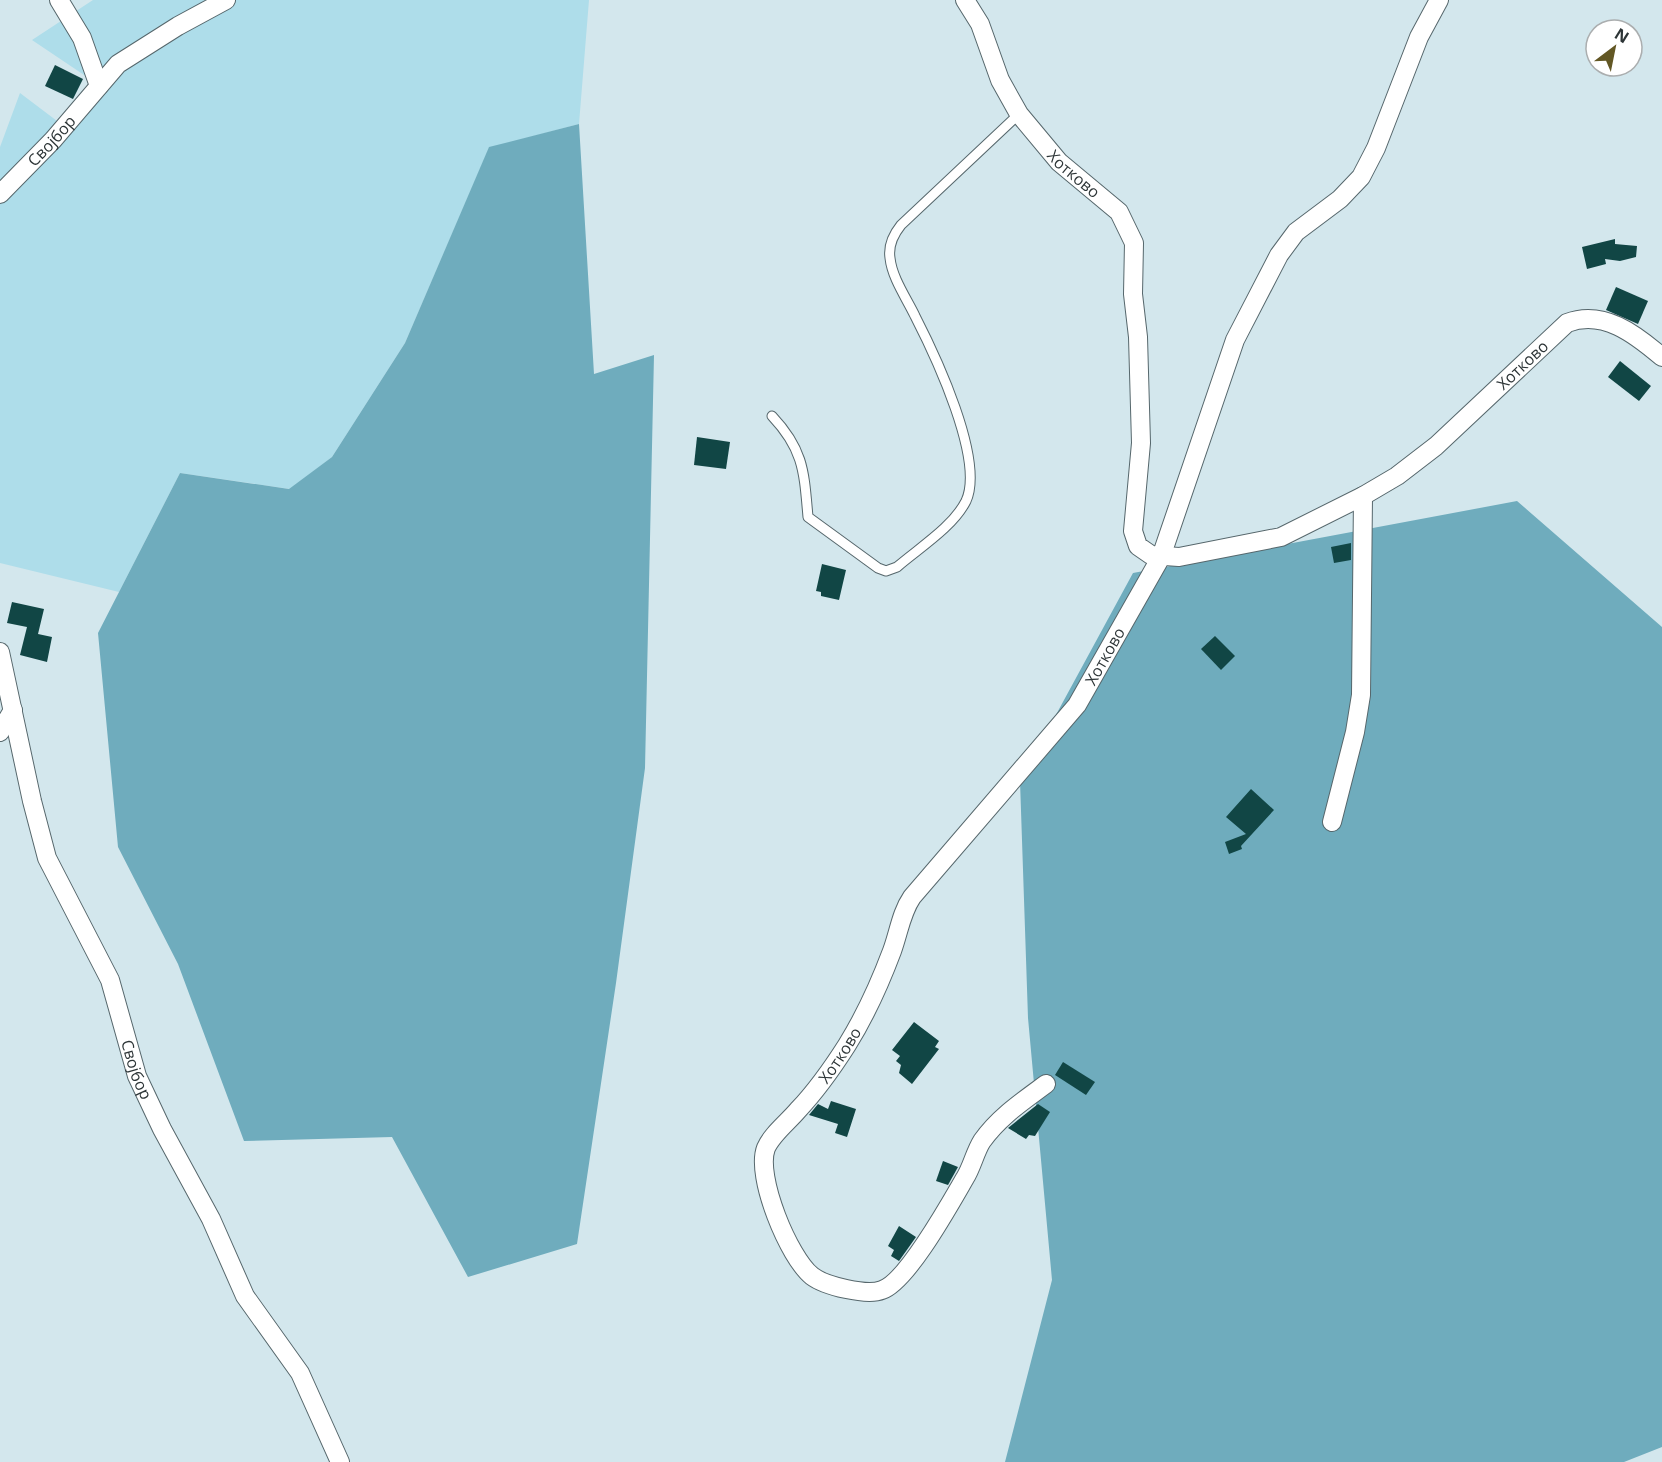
<svg xmlns="http://www.w3.org/2000/svg" width="1662" height="1462" font-family="'Open Sans',sans-serif">
  <style>
    .green { fill: #aeddea }
    .forest { fill: #6facbd }
    .building { fill: #114645 }
    .lines { fill: none; stroke-linecap: round; stroke-linejoin: round }
    .service-casing { stroke: #56676c; stroke-width: 11 }
    .minor-casing { stroke: #56676c; stroke-width: 20 }
    .service { stroke: #fff; stroke-width: 9 }
    .minor { stroke: #fff; stroke-width: 18 }
    .labels { text-anchor: middle; dominant-baseline: central; stroke-width: 6; stroke-linejoin: round; paint-order: stroke }
    .street-label { font-size: 16px; fill: #2d3537; stroke: #fff }
  </style>
  <rect width="100%" height="100%" fill="#d3e7ed"/>
  <!-- green -->
  <polygon class="green" points="93,0 589,0 579,124 489,148 405,343 332,457 290,489 180,473 119,592 0,563 0,147 20,93 61,124 93,81 32,40"/>
  <!-- forest -->
  <g class="forest">
    <polygon points="579,124 594,374 654,355 645,768 616,983 577,1244 468,1277 392,1137 244,1141 178,964 118,847 98,633 180,473 289,489 332,457 405,343 489,147"/>
    <polygon points="1517,501 1662,627 1662,1447 1624,1462 1005,1462 1052,1280 1028,1018 1020,781 1133,573"/>
  </g>
  <!-- building -->
  <g class="building">
    <polygon points="55,65 83,79 73,99 45,86"/>
    <polygon points="1615,239 1615,244 1637,246 1636,257 1620,261 1605,259 1606,264 1587,269 1582,247"/>
    <polygon points="1616,287 1648,301 1638,324 1606,310"/>
    <polygon points="1620,361 1651,386 1639,401 1608,377"/>
    <polygon points="697,437 730,442 726,469 694,465"/>
    <polygon points="1351,543 1351,560 1334,563 1331,547"/>
    <polygon points="822,564 846,570 839,600 821,596 821,592 816,591"/>
    <polygon points="12,602 44,609 38,634 52,637 47,662 20,655 27,627 7,623"/>
    <polygon points="1215,636 1235,656 1221,670 1201,649"/>
    <polygon points="1251,789 1274,810 1241,846 1242,849 1229,854 1225,842 1246,834 1226,817"/>
    <polygon points="914,1022 939,1041 935,1047 939,1049 912,1084 899,1073 901,1065 896,1061 900,1056 892,1050"/>
    <polygon points="1063,1062 1095,1082 1086,1095 1055,1075"/>
    <polygon points="831,1101 856,1109 847,1137 835,1133 838,1124 809,1115 818,1104 828,1109"/>
    <polygon points="1038,1104 1050,1112 1035,1136 1029,1135 1026,1139 1008,1128"/>
    <polygon points="943,1161 958,1167 948,1185 936,1181"/>
    <polygon points="899,1226 916,1237 899,1261 891,1256 894,1250 888,1246"/>
  </g>
  <g class="lines">
    <defs>
      <path id="service" d="M 772,416 C 804,450 804,472 808,517 L 878,568 L 886,571 L 897,567 C 919,548 953,527 966,501 C 985,460 935,355 915,316 C 907,299 892,278 890,258 C 888,245 893,235 901,225 L 1019,114"/>
      <g id="minor">
        <polyline points="59,0 82,38 99,86"/>
        <path id="s1" d="M 965,0 L 980,24 L 1000,80 L 1019,114 L 1059,162 L 1119,212 L 1134,243 L 1133,294 L 1138,337 L 1141,443 L 1133,531 L 1138,546 L 1151,555 L 1179,557 L 1281,537 L 1363,496 L 1397,476 L 1436,446 L 1567,323 C 1603,309 1635,334 1662,357"/>
        <path id="s2" d="M 0,194 L 53,140 L 118,64 L 178,26 L 226,0"/>
        <path id="s3" d="M 0,652 L 32,801 L 47,858 L 110,980 L 137,1076 L 162,1129 L 211,1219 L 245,1296 L 300,1373 L 340,1462"/>
        <polyline points="0,732 13,710"/>
        <polyline points="1332,822 1355,732 1361,695 1363,496"/>
        <path id="s4" d="M 1046,1084 C 1023,1101 999,1117 982,1141 C 975,1152 972,1167 965,1178 C 951,1202 907,1282 882,1290 C 867,1296 825,1286 812,1276 C 789,1258 755,1176 766,1148 C 772,1134 788,1122 798,1110 C 816,1091 833,1067 847,1045 C 865,1016 880,983 892,951 C 899,932 901,913 912,897 L 1077,705 L 1161,557 L 1235,340 L 1279,255 L 1296,232 L 1340,199 L 1361,177 L 1376,148 L 1419,37 L 1439,0"/>
      </g>
    </defs>
    <!-- service casing -->
    <use href="#service" class="service-casing"/>
    <!-- minor casing -->
    <use href="#minor" class="minor-casing"/>
    <!-- service -->
    <use href="#service" class="service"/>
    <!-- minor -->
    <use href="#minor" class="minor"/>
  </g>
  <g class="labels">
    <!-- street labels -->
    <g class="street-label">
      <text stroke="none"><textPath href="#s2" startOffset="74">Својбор</textPath></text>
      <text stroke="none"><textPath href="#s1" startOffset="208">Хотково</textPath></text>
      <text stroke="none"><textPath href="#s1" startOffset="1053">Хотково</textPath></text>
      <text stroke="none"><textPath href="#s4" startOffset="1084">Хотково</textPath></text>
      <text stroke="none"><textPath href="#s4" startOffset="600">Хотково</textPath></text>
      <text stroke="none"><textPath href="#s3" startOffset="442">Својбор</textPath></text>
    </g>
  </g>
  <!-- north arrow -->
  <g transform="translate(1614 48) rotate(32)"><circle r="28" fill="#ffffff" stroke="#abaeaf" stroke-width="1.5"/>
  <path d="M0-4.5L10 22L0 15L-10 22Z" fill="#625724"/>
  <text y="-9" font-size="16" font-weight="bold" text-anchor="middle" fill="#2d3537">N</text>
  </g>
</svg>
